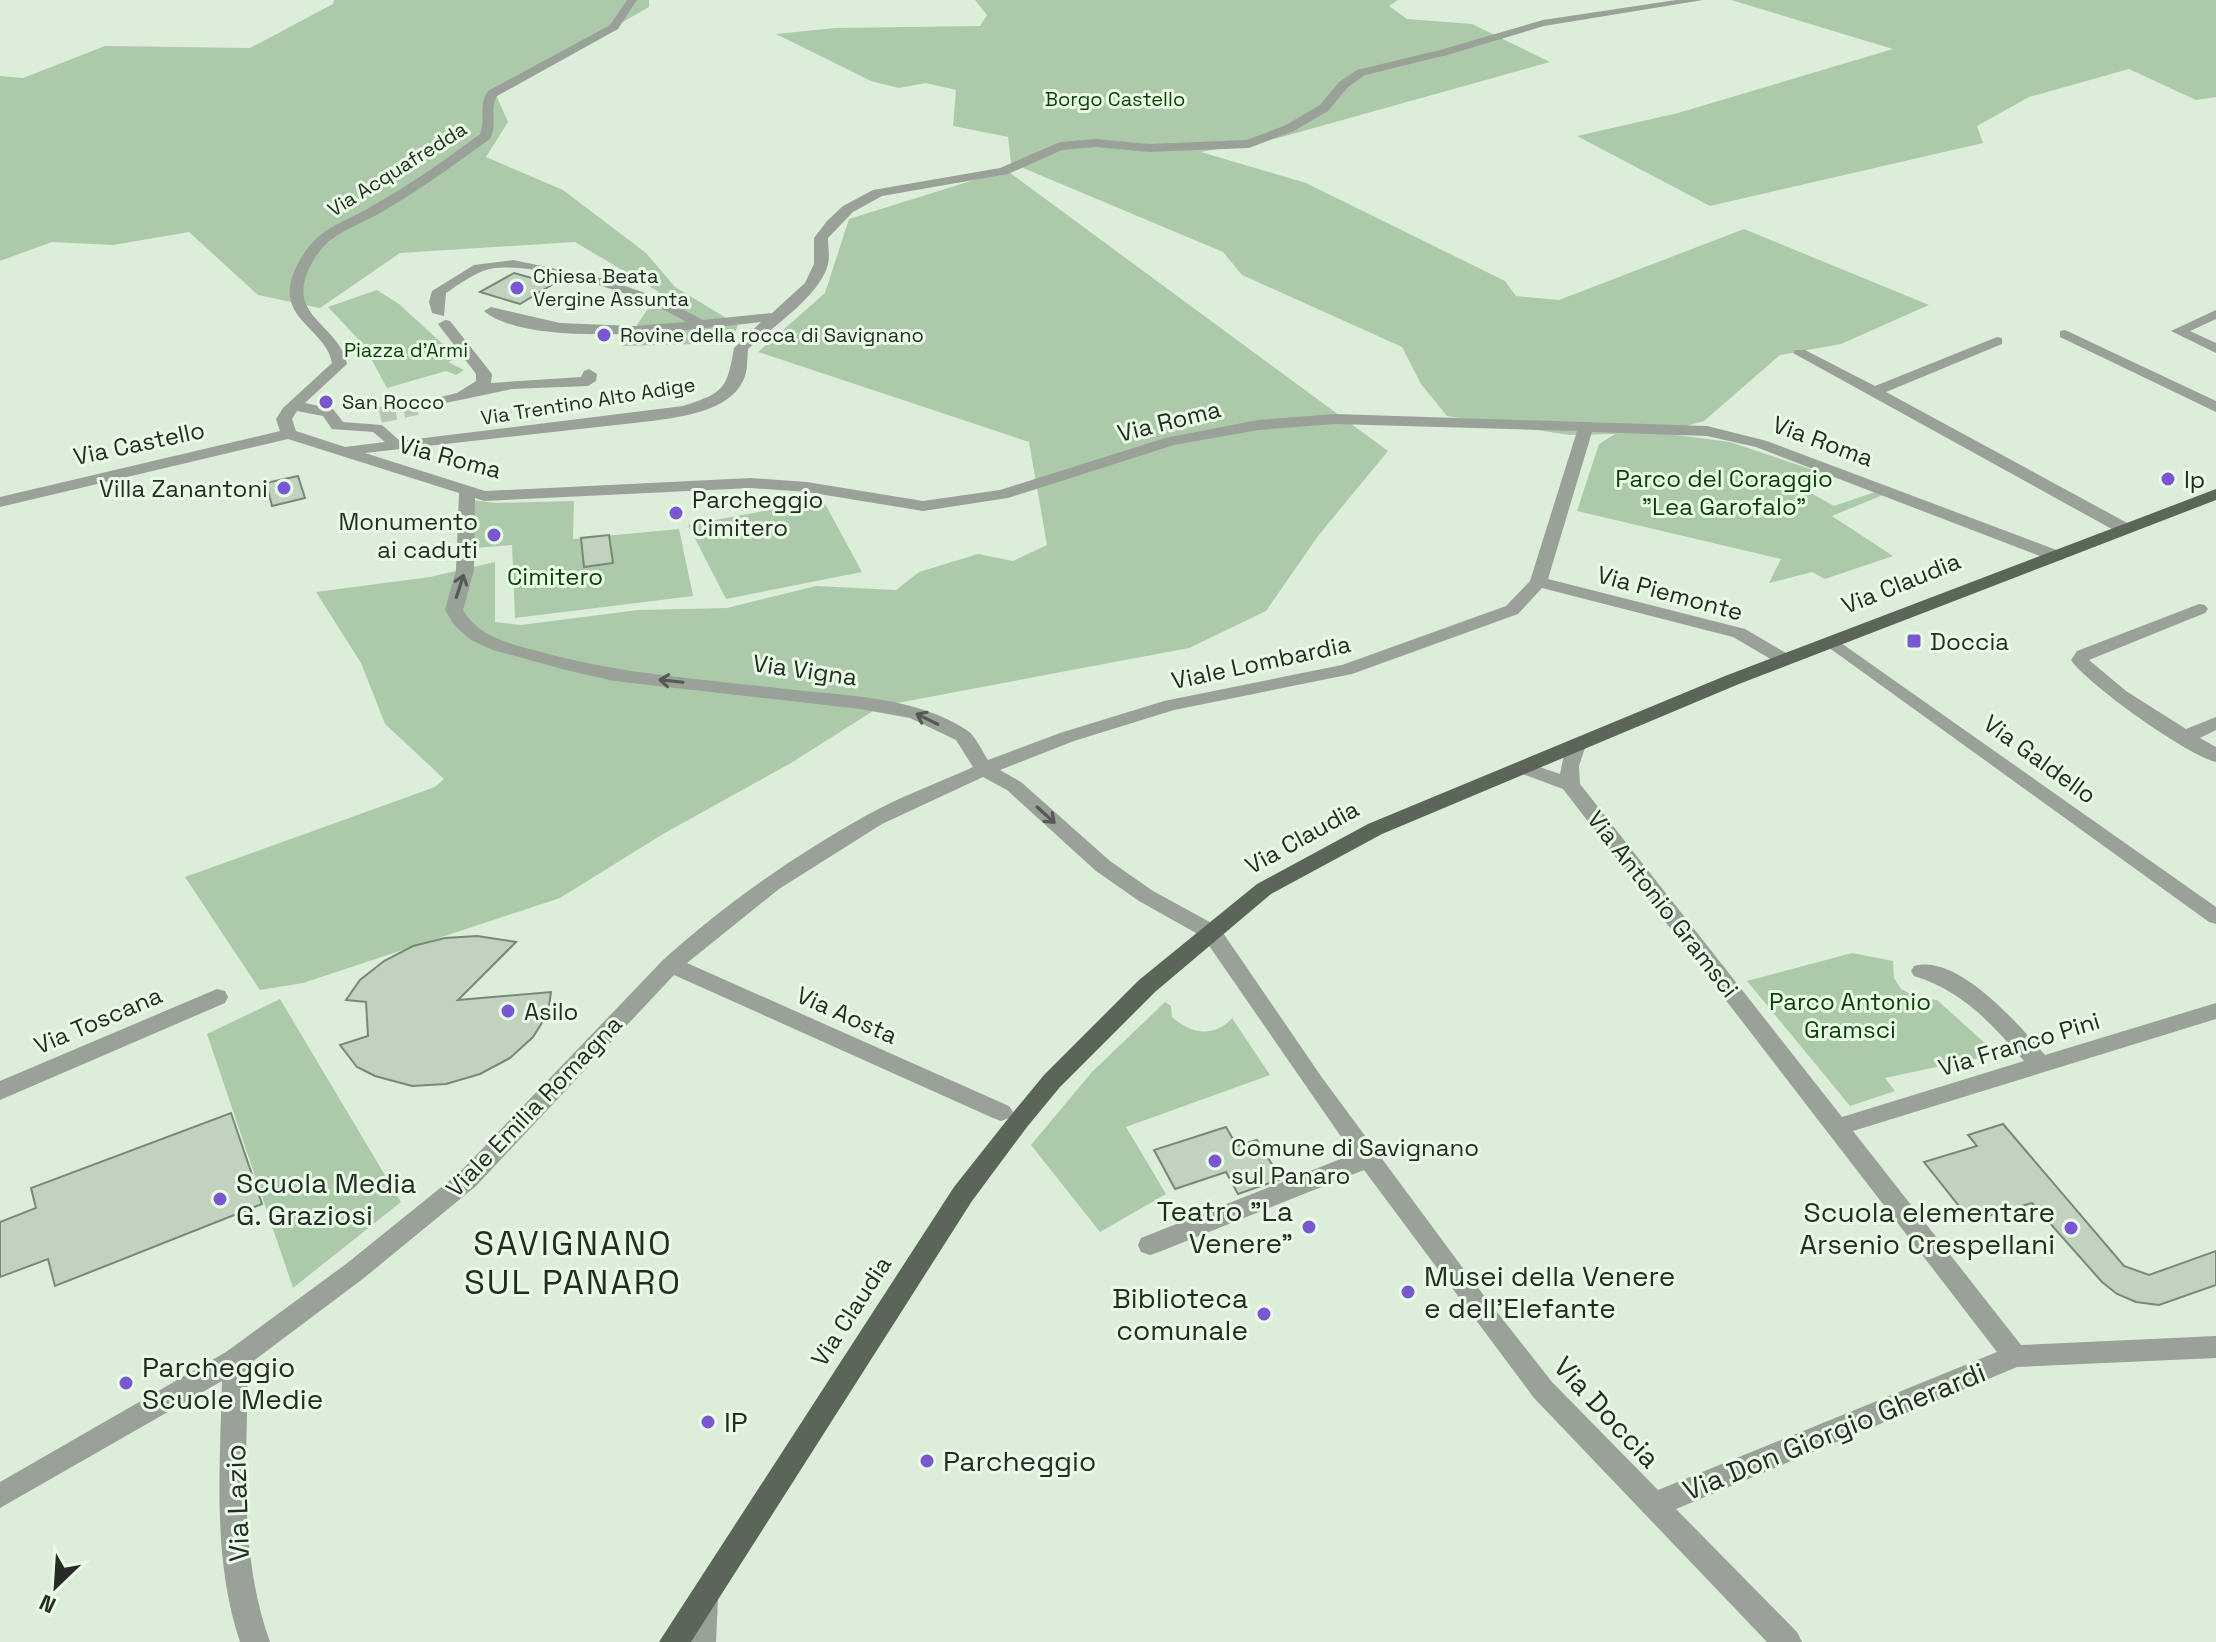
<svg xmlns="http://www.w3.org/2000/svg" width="2216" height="1642" font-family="'Space Grotesk',sans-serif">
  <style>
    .green { fill: #accaa9 }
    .building { fill: #c1d3bf; stroke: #788976; stroke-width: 2 }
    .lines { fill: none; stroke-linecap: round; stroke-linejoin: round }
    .minor-tunnel { stroke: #b7c7b5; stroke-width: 16; stroke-dasharray: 16 8; stroke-linecap: butt }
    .minor { fill: #9aa199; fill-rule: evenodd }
    .primary { fill: #5a6758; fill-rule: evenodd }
    .oneway { stroke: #545b53 }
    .poi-dot { fill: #7857d1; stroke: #e9fbe7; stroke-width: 3 }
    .labels { text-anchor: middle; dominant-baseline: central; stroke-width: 6; stroke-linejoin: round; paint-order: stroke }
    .far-park-label { font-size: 20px; fill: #0a3f05; stroke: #e9fbe7 }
    .far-street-label { font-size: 20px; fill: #252c24; stroke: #e9fbe7 }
    .far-poi-label { font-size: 20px; fill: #252c24; stroke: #e9fbe7; text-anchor: start }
    .street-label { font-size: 24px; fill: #252c24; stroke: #e9fbe7 }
    .park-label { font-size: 24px; fill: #0a3f05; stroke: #e9fbe7 }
    .poi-label { font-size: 24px; fill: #252c24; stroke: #e9fbe7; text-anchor: start }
    .near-poi-label { font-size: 28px; fill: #252c24; stroke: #e9fbe7; text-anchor: start }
    .near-street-label { font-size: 28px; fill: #252c24; stroke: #e9fbe7 }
    .near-quarter-label { font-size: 34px; letter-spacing: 2px; fill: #252c24; stroke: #e9fbe7 }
  </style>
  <rect width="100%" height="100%" fill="#dceed9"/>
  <!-- green -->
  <g class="green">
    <polygon points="334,0 649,0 649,7 496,95 508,122 486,157 563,190 646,253 675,287 738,325 731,343 623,346 659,292 575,242 400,253 320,308 258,295 189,232 113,245 52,242 0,261 0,76 23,78 105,46 250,48 333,4"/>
    <polygon points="975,0 1398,0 1389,6 1407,19 1472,24 1550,62 1278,138 1201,152 1306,183 1505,281 1516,296 1559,300 1744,229 1929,305 1841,344 1780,355 1704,421 1661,433 1730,442 1825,474 1798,486 1834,506 1875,492 1883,495 1832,516 1893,556 1825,579 1812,572 1769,583 1781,559 1577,511 1599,444 1615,434 1569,435 1447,416 1421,384 1402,347 1242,275 1223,252 1011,163 1008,137 953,126 956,90 926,83 899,88 871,81 776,34 835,28 980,26 987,15"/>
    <polygon points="1731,0 2216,0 2216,97 2196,100 2129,69 2029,97 1977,126 1983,143 1710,206 1577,136 1678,113 1893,49"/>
    <polygon points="1006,170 1388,451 1318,536 1266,611 1189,648 881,706 791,763 663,834 560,898 303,983 260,990 185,877 435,787 444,779 385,724 361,663 316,592 430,577 495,562 495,622 521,625 638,610 727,608 816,586 896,590 919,572 978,554 1013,561 1047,545 1029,442 758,352 825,293 849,219"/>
    <polygon points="377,290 399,304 458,358 448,362 464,370 456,375 446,371 387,388 363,344 328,307"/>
    <polygon points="473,500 495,503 574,501 573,539 679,529 693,596 515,618 512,545 474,548"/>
    <polygon points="823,500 862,572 726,599 688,525"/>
    <polygon points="1852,953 1893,961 1894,978 1901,989 1918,998 1937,1000 1997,1054 1885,1078 1895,1091 1850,1106 1747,981"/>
    <polygon points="280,999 401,1202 293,1288 207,1034"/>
    <path d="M 1165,1002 L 1171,1006 L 1172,1017 C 1190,1034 1215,1038 1232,1018 L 1270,1075 L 1126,1127 L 1166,1194 L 1100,1232 L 1031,1145 L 1092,1072 Z"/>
  </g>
  <!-- building -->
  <g class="building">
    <polygon points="514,273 553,284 520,304 480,292"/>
    <polygon points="298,476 305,498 272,506 266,483"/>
    <polygon points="609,535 613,563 584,567 581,538"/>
    <polygon points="477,936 516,942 458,1000 551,992 548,1013 533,1037 510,1058 480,1074 446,1084 412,1086 375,1076 357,1067 340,1045 368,1036 366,1002 346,1000 360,980 384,961 413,946 445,938"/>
    <polygon points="231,1113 262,1204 55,1286 48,1259 0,1277 0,1222 36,1208 31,1188"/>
    <polygon points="2003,1124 2124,1266 2149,1275 2216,1251 2216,1285 2159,1305 2136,1302 2117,1294 2102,1282 2032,1203 1971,1221 1924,1162 1977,1146 1968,1135"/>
    <polygon points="1226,1127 1237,1146 1257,1140 1281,1179 1238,1194 1226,1172 1175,1189 1154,1150"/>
  </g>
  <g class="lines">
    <!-- minor-tunnel -->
    <polyline class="minor-tunnel" points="380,415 417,407"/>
    <!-- minor -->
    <g class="minor">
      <path d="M 627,0 L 637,0 L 618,29 L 497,96 C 489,109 498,124 490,139 C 455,164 420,190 382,212 C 364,222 344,229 328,242 C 315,254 300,279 304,298 C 310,323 341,334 347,364 L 305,403 L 333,409 L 343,422 L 382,425 L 400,441 L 683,406 C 724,393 727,389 734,348 L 761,322 C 700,329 531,351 484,311 L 491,307 L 560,323 L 634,326 L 686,322 C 646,296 543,263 495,268 C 477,270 460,284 446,293 L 444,316 L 432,313 L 429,302 L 432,291 L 474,265 L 513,260 L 605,279 L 665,300 L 703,320 L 772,313 L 805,283 L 814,264 L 814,238 L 827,221 L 843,206 L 873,190 L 1000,168 L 1060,142 L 1096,139 L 1149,144 L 1247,140 L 1286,125 L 1320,105 L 1339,82 L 1357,70 L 1440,50 L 1543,20 L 1676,0 L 1703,0 L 1544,26 L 1447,55 L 1365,75 L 1348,87 L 1328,111 L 1294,131 L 1249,148 L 1149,152 L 1096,147 L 1062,150 L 1008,174 L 882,196 L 853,212 L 828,238 C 828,246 830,256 828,264 C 821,295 771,328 748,349 C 747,360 748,371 743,381 C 729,411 681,417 652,421 L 365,453 L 485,491 L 751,478 L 807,482 L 923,501 L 1000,490 L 1165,438 L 1258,420 L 1335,414 L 1707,426 L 1767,441 L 2062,552 L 2065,556 L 2062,560 L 2050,560 L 1756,447 L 1707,436 L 1592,432 L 1548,579 L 1745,629 L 1791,656 L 1794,660 L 1791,664 L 1779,664 L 1733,637 L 1542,588 L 1518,614 L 1352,674 L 1174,710 L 1074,741 L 1000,770 L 1021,782 L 1110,861 L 1153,891 L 1219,927 L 1323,1079 L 1468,1275 L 1552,1382 L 1658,1490 L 1997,1352 L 1563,789 L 1515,771 L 1512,767 L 1522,761 L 1560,774 L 1566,745 L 1576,739 L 1586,745 L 1579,766 L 1580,784 L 1842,1117 L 2024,1061 C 1992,1024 1963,991 1914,976 L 1911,971 L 1914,966 C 1958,953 2020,1026 2045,1055 L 2216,1003 L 2216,1019 L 1853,1131 L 2021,1345 L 2216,1336 L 2216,1358 L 2017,1367 L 1676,1509 L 1797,1632 L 1802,1642 L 1767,1642 L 1534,1398 L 1364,1170 L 1159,1252 L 1150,1255 L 1141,1252 L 1138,1245 L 1141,1238 L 1353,1154 L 1203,937 L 1139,901 L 1096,871 L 1007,790 L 983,777 L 882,824 L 779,889 L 687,963 L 1009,1106 L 1013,1112 L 1009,1118 L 1001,1121 L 993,1118 L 674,975 L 476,1186 L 364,1278 L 248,1365 C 247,1457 238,1554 270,1642 L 240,1642 C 212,1558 220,1468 222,1381 L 0,1508 L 0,1482 L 226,1352 L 346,1264 L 460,1172 L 663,960 C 725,904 795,855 867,815 C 901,796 938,783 973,767 L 956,740 L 910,718 L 860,709 L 614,681 L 566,670 L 493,650 L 471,640 L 455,626 L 445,610 L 456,570 L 459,493 L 288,439 L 0,507 L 0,497 L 280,431 L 276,419 L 283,408 L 332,363 C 327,335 294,324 290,297 C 287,277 304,249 318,237 C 334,223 355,217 372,206 C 410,185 445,160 480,134 C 486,118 478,106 488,91 L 610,25 ZM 297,411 L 323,416 L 332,429 L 373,432 L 385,442 L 345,447 L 296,431 L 292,419 ZM 1335,424 L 1577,431 L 1530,581 L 1506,606 L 1342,665 L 1164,701 L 1060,733 L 988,760 C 982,751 976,737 968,731 C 917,696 845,696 786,689 C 701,679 617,674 534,650 C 507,643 478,636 463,610 L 474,570 L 475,498 L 484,501 L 751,488 L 807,492 L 923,511 L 1008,498 L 1174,445 L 1258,430 Z"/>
      <polygon points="2216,310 2216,319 2190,331 2216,343 2216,353 2171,331"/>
      <polygon points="445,320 450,321 492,374 491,383 581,377 584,371 589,369 597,374 596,381 588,386 512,389 412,410 412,404 457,393 476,381 476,374 438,324"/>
      <polygon points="2065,330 2216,401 2216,412 2060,337 2060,331"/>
      <polygon points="1997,337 2002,338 2002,344 1886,392 2131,525 2131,533 2119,533 1793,353 1795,350 1805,350 1875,386"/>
      <path d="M 2199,604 L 2205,605 L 2208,609 L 2205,613 L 2089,660 L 2126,691 L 2186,729 L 2216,717 L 2216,730 L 2200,738 L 2216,747 L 2216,762 C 2187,755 2088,685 2071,660 L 2077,651 Z"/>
      <polygon points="1834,638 2216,907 2216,924 2209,922 1828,647 1825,643"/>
      <polygon points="217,989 225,991 228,997 225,1003 0,1100 0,1081"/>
      <polygon points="704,1585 714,1589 718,1598 716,1642 686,1642 690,1598 694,1589"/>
    </g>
    <!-- primary -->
    <polygon class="primary" points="2216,489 2216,500 1739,684 1382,834 1271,894 1155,992 1060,1087 1027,1127 972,1201 691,1642 659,1642 954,1187 1011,1115 1044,1075 1139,980 1257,884 1368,824 1725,676"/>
  </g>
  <!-- one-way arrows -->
  <defs><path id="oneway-shaft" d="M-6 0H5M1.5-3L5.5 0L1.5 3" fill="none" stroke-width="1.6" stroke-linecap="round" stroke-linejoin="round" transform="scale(2)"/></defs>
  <g class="oneway">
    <use href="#oneway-shaft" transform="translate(460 586) rotate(-72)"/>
    <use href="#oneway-shaft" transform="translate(671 681) rotate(-174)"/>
    <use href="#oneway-shaft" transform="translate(927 719) rotate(-154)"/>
    <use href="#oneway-shaft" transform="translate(1046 815) rotate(42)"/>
  </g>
  <!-- markers -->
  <g class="poi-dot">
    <circle cx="517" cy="288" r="8"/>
    <circle cx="604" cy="335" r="8"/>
    <circle cx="326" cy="402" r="8"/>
    <circle cx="2168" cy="479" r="8"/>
    <circle cx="284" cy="488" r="8"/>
    <circle cx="676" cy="513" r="8"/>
    <circle cx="494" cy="535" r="8"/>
    <rect x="1906" y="633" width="16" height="16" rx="4"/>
    <circle cx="508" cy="1011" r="8"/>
    <circle cx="1215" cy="1161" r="8"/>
    <circle cx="220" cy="1199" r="8"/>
    <circle cx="1309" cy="1227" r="8"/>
    <circle cx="2071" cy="1228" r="8"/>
    <circle cx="1408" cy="1292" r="8"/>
    <circle cx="1264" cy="1314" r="8"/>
    <circle cx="126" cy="1383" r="8"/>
    <circle cx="708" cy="1422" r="8"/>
    <circle cx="927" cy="1461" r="8"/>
  </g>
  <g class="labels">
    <!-- far-park labels -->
    <g class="far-park-label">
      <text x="1115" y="99">Borgo Castello</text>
      <text x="406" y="350">Piazza d'Armi</text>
    </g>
    <!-- far-street labels -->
    <g class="far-street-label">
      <text transform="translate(397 169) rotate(-32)">Via Acquafredda</text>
      <text transform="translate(588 401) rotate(-9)">Via Trentino Alto Adige</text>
    </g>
    <!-- far-poi labels -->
    <g class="far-poi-label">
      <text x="533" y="276">Chiesa Beata<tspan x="533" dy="23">Vergine Assunta</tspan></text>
      <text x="620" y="335">Rovine della rocca di Savignano</text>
      <text x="342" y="402">San Rocco</text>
    </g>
    <!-- street labels -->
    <g class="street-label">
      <text transform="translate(1169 421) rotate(-14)">Via Roma</text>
      <text transform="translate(1823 441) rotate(20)">Via Roma</text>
      <text transform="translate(139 443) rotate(-12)">Via Castello</text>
      <text transform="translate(450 457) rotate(15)">Via Roma</text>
      <text transform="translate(1901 583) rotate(-22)">Via Claudia</text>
      <text transform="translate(1670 593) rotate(15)">Via Piemonte</text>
      <text transform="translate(1261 662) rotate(-12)">Viale Lombardia</text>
      <text transform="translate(805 670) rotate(8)">Via Vigna</text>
      <text transform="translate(2040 759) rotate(36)">Via Galdello</text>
      <text transform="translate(1302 837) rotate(-29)">Via Claudia</text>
      <text transform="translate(1663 904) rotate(52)">Via Antonio Gramsci</text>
      <text transform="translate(847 1015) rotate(24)">Via Aosta</text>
      <text transform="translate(98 1020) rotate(-23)">Via Toscana</text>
      <text transform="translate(2019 1044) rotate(-17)">Via Franco Pini</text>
      <text transform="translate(534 1106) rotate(-46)">Viale Emilia Romagna</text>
      <text transform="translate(851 1311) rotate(-57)">Via Claudia</text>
    </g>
    <!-- park labels -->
    <g class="park-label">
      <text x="1724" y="478">Parco del Coraggio<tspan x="1724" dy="28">"Lea Garofalo"</tspan></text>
      <text x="555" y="576">Cimitero</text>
      <text x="1850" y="1001">Parco Antonio<tspan x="1850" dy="28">Gramsci</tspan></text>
    </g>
    <!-- poi labels -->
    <g class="poi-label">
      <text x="2184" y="479">Ip</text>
      <text x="268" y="488" text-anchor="end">Villa Zanantoni</text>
      <text x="692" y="499">Parcheggio<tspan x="692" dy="28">Cimitero</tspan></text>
      <text x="478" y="521" text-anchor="end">Monumento<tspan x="478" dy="28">ai caduti</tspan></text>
      <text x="1930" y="641">Doccia</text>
      <text x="524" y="1011">Asilo</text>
      <text x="1231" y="1147">Comune di Savignano<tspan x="1231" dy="28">sul Panaro</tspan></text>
    </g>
    <!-- near-poi labels -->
    <g class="near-poi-label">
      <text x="236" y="1183">Scuola Media<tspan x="236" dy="32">G. Graziosi</tspan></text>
      <text x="1293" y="1211" text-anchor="end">Teatro "La<tspan x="1293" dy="32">Venere"</tspan></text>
      <text x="2055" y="1212" text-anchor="end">Scuola elementare<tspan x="2055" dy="32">Arsenio Crespellani</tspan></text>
      <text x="1424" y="1276">Musei della Venere<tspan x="1424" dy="32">e dell'Elefante</tspan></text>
      <text x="1248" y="1298" text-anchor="end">Biblioteca<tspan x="1248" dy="32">comunale</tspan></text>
      <text x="142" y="1367">Parcheggio<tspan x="142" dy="32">Scuole Medie</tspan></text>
      <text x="724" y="1422">IP</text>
      <text x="943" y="1461">Parcheggio</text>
    </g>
    <!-- near-street labels -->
    <g class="near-street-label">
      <text transform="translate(1607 1412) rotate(47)">Via Doccia</text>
      <text transform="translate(1834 1431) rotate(-22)">Via Don Giorgio Gherardi</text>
      <text transform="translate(237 1503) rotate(-92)">Via Lazio</text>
    </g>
    <!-- near-quarter labels -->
    <g class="near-quarter-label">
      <text x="573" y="1243">SAVIGNANO<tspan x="573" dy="39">SUL PANARO</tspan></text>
    </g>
  </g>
  <!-- north arrow -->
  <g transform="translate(56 1586) rotate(205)" stroke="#e9fbe7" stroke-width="6" paint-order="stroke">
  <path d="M0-6L14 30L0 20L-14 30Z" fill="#252c24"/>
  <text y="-12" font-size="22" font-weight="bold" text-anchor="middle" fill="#252c24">N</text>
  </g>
</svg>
